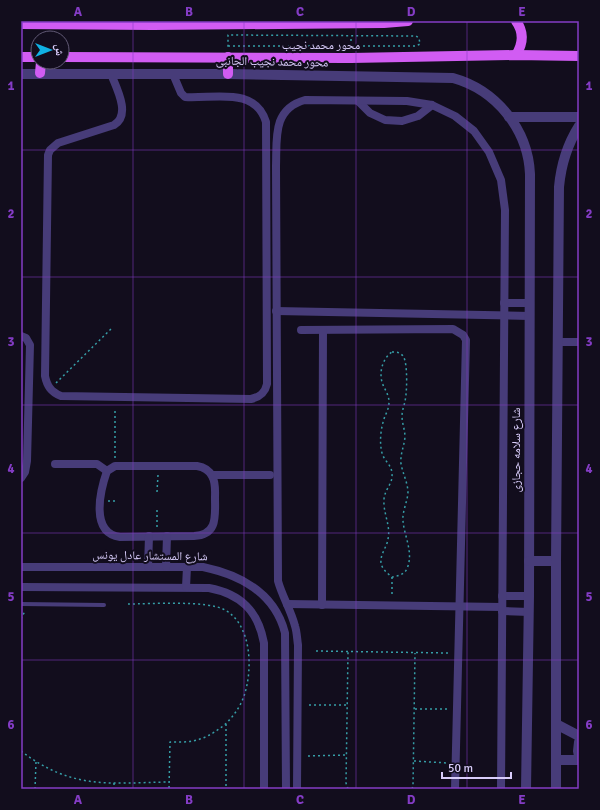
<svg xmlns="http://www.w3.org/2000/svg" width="600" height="810" font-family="Signika,'Noto Naskh Arabic',sans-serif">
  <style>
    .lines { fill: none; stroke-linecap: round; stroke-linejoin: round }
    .path { stroke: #369ea7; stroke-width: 1.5; stroke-dasharray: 2 3; stroke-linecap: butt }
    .service { stroke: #473c79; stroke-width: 4 }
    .minor { stroke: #473c79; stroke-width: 8 }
    .tertiary { stroke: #473c79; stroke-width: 10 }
    .primary { stroke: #d15cf3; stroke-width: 10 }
    .grid { fill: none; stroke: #843cc5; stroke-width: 1; stroke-opacity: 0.55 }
    .labels { text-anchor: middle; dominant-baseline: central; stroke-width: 4; stroke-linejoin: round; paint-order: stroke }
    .street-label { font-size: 12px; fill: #d9cdfb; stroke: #120d1d }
    .neatline { fill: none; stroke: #843cc5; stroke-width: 1.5 }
    .grid-label { font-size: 13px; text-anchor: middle; font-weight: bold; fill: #843cc5 }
  </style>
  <rect width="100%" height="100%" fill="#120d1d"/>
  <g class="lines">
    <!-- path -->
    <g class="path">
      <polyline points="228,46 416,46 420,44 419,38 416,36 228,35 228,48"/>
      <polyline points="351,46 351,36"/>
      <path d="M 392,352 C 396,352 400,352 403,356 C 408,362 407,394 405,401 C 404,406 402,411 402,416 C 402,423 405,430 405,437 C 404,447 400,454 401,464 C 403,474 407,481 408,491 C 408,501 402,511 403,521 C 404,535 413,551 408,566 C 406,574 399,576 392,577 C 387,573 382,569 381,563 C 380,554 387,547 388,539 C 391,526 383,513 384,500 C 384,490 393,484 392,474 C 392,465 384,461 382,453 C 379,441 381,427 385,416 C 387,412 389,407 389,402 C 389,394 384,389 382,382 C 379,371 383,358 392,352 Z"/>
      <polyline points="56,383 113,327"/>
      <polyline points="115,458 115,410"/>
      <polyline points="157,492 158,475"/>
      <polyline points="108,501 118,501"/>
      <polyline points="157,527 157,509"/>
      <polyline points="392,577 392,597"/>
      <path d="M 128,604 C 150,604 208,600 225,610 C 252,625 253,670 244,696 C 239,710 229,723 216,731 C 206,738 194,742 182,742 C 178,742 174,742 170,742 L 169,789"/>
      <polyline points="21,619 25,611"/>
      <polyline points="316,651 449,653"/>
      <polyline points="309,705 347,705"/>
      <polyline points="415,709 449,709"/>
      <polyline points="226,724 226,789"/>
      <path d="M 21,751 C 72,790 109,783 169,782"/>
      <polyline points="308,756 346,755"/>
      <polyline points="414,761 448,763"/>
      <polyline points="114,783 114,789"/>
      <polyline points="35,789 36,762"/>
      <polyline points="348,789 346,783 348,652"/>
      <polyline points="412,789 413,786 415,653"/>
    </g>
    <!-- service -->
    <polyline class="service" points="21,604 104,605"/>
    <!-- minor -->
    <g class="minor">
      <path d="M 111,74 C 117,89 131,115 114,125 L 58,143 L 50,150 L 48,155 L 45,376 C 47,386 51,392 61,396 L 251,399 C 260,397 265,393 267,384 L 266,122 C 255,86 214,99 185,97 L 181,93 L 173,74"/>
      <polyline points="358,101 370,113 385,120 402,121 418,116 432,105"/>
      <polyline points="504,303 530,303"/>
      <polyline points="276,311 530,316"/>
      <polyline points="301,330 453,329 463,335 466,340 455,789"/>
      <polyline points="21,336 26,338 30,345 27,461 25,472 21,478"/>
      <polyline points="557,342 579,342"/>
      <polyline points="55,464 97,464 107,471"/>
      <path d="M 115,466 L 197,466 C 203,467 209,470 212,476 C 216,483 215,491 215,498 C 215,516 218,535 194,536 L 120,537 C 90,533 100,491 107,471 Z"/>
      <polyline points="212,475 270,475"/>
      <path d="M 21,567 L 203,567 C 241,575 275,594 285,633 L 286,789"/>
      <polyline points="148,567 149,536"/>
      <polyline points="166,567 167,536"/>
      <path d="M 21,587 L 209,588 C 241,594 258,611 264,643 L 264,789"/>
      <polyline points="186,587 187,567"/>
      <polyline points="502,596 529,596"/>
      <polyline points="287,604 502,607"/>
      <polyline points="322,605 323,330"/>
      <polyline points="502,611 529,612"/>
      <path d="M 297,789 L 298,645 C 297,639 297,632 295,626 C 291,610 282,596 278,581 L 276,166 C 277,139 272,109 305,100 L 407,101 L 432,105 L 455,116 L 474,131 L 489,152 L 501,180 L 505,210 L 501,789"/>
    </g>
    <!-- tertiary -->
    <g class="tertiary">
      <path d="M 21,74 L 228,74 L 453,78 C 496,90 528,129 530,174 L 529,596 L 526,789"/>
      <polyline points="509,117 579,117"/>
      <polyline points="529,561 556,561"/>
      <polyline points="556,724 579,736"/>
      <polyline points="579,742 578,751 579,756"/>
      <polyline points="557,760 579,760"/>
      <path d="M 556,789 L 556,561 L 559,187 C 561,165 567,145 579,126"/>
    </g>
    <!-- primary -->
    <g class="primary">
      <polyline points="21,24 153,25 384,23 408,21"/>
      <path d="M 516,55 C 523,44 524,32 516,21"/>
      <polyline points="21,57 38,57"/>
      <polyline points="62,57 351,58 516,55 579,56"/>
      <polyline points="228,57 228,74"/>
      <polyline points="40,73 41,62"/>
    </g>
  </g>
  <!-- grid -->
  <path class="grid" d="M 133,21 L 133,789M 244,21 L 244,789M 356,21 L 356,789M 467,21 L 467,789M 21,150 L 579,150M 21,277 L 579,277M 21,405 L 579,405M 21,533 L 579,533M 21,660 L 579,660"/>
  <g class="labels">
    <!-- street labels -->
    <g class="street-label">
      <text x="321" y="45">محور محمد نجيب</text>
      <text transform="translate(272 62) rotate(1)">محور محمد نجيب الجانبى</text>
      <text transform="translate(516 450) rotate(-90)">شارع سلامه حجازى</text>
      <text transform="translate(150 556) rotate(1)">شارع المستشار عادل يونس</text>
    </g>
  </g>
  <!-- border -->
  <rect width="600" height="810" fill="none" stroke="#120d1d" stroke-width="44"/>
  <!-- north arrow -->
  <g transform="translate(50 50) rotate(90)"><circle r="19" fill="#120d1d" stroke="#625a76"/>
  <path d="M0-3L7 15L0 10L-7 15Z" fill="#10b1e4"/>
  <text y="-6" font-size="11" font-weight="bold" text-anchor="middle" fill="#d9cdfb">ش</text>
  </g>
  <!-- scale -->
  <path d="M442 772v6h69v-6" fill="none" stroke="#d9cdfb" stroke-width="2"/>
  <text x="448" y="772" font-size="12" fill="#d9cdfb" stroke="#120d1d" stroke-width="3" paint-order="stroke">50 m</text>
  <rect x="22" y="22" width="556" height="766" class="neatline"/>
  <g class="grid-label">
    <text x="78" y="16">A</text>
    <text x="189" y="16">B</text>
    <text x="300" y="16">C</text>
    <text x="411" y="16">D</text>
    <text x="522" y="16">E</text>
    <text x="11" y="90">1</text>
    <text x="589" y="90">1</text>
    <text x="11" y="218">2</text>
    <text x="589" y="218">2</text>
    <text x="11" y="346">3</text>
    <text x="589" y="346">3</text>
    <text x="11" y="473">4</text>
    <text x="589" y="473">4</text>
    <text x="11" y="601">5</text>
    <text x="589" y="601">5</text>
    <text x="11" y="729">6</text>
    <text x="589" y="729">6</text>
    <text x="78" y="804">A</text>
    <text x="189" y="804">B</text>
    <text x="300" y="804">C</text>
    <text x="411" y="804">D</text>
    <text x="522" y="804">E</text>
  </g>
</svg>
